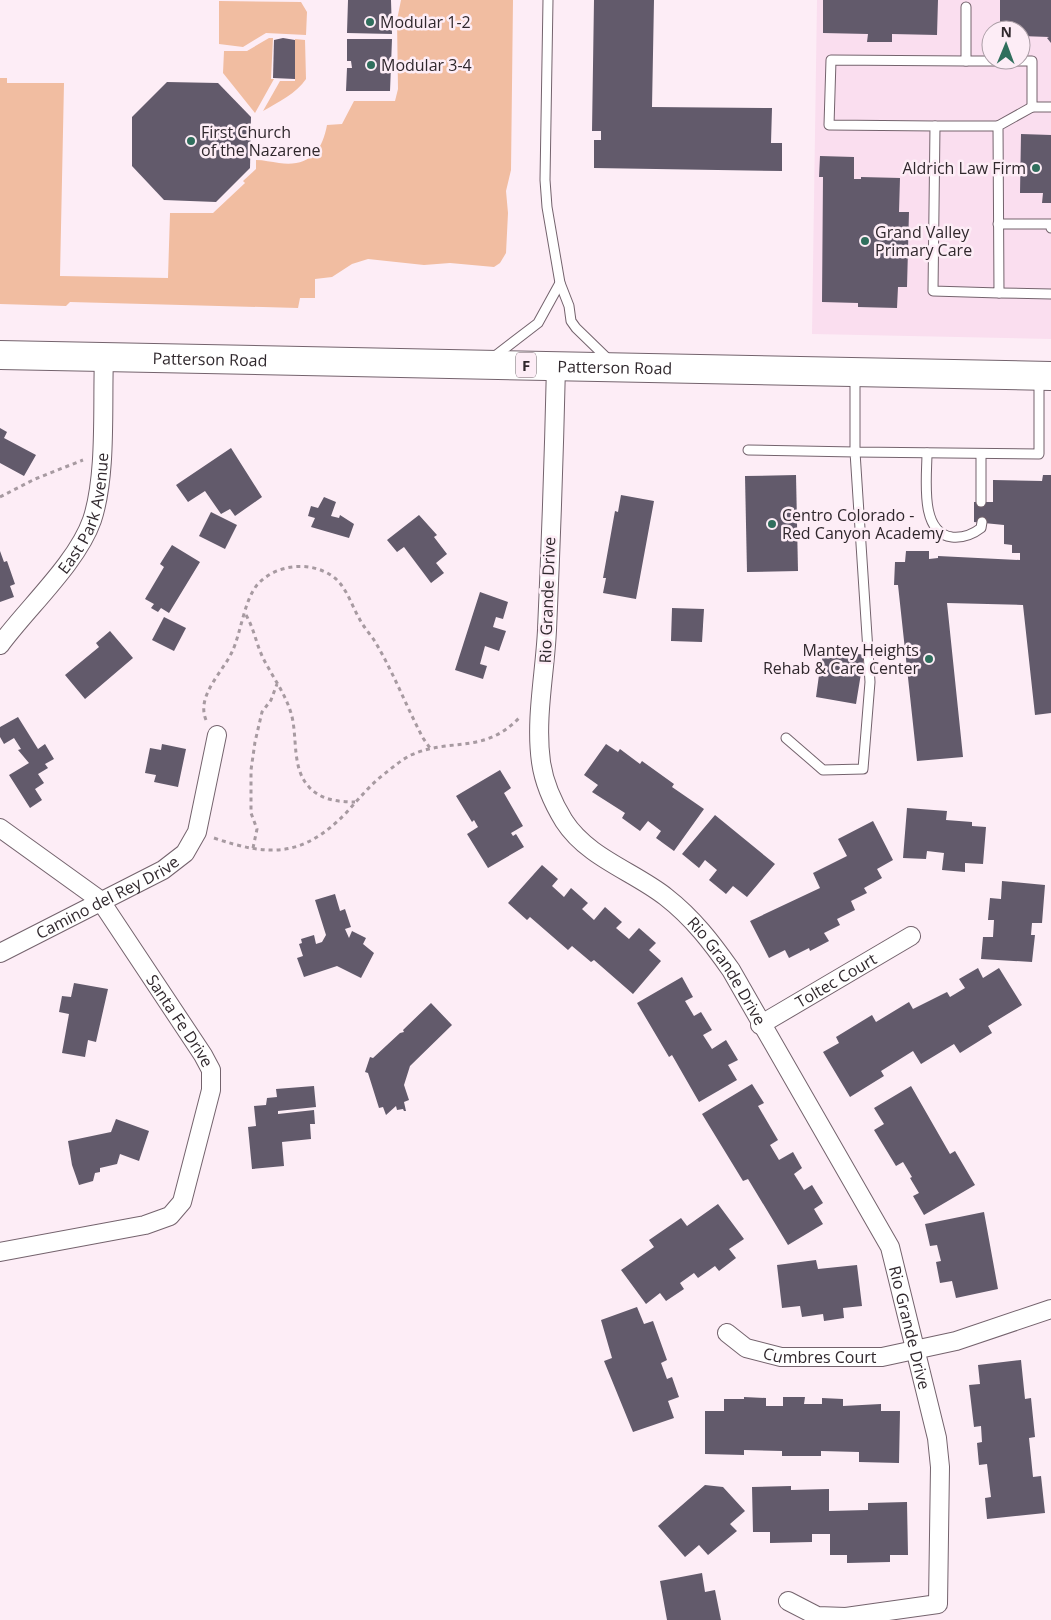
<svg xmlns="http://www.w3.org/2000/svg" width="1051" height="1620" font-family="'Open Sans',sans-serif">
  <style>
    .built { fill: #fadeef; fill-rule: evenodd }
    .green { fill: #f1bda1 }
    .building { fill: #625a6b }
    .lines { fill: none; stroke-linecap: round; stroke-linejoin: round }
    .service-casing { stroke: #74636d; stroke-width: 11 }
    .minor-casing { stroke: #74636d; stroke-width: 20 }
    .primary-casing { stroke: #74636d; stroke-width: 30 }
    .path { stroke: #a79aa1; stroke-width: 3; stroke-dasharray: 4 4; stroke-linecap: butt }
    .service { stroke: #fff; stroke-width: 9 }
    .minor { stroke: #fff; stroke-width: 18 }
    .primary { stroke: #fff; stroke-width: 28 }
    .poi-dot { fill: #306f5d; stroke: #fdedf6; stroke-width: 2 }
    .labels { text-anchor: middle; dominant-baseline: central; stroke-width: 5; stroke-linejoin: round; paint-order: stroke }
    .shield { fill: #fdedf6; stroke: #6e6369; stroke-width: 1 }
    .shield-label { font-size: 15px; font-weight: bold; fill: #30282d }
    .poi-label { font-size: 16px; fill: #30282d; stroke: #fdedf6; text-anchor: start }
    .street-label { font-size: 16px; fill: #30282d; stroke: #fdedf6 }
  </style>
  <rect width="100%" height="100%" fill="#fdedf6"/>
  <!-- built -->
  <path class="built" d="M 817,0 L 1051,0 L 1051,339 L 812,334 ZM 991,30 L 1021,30 L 1021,60 L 991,60 Z"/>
  <!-- green -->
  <g class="green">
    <path d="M 401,0 L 513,0 L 511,170 L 506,191 L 508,213 L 506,253 L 500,263 L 494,267 L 450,263 L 424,265 L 368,259 L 352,264 L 332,277 L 315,279 L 315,298 L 300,298 L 298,308 L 70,302 L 66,306 L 0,304 L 0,78 L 7,78 L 7,83 L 64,83 L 60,276 L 168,278 L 170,213 L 213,213 L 245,183 L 243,181 L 256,169 L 256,160 C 264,160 271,162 279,163 C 309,167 322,152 327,125 L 342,124 L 354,101 L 395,101 L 398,89 L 397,20 Z"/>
    <polygon points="219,1 301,2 307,12 306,35 266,33 243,47 219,44"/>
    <polygon points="269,38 273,38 271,79 274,79 255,113 223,73 224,51 247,51"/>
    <path d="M 295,39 L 305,40 L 306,79 C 297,93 277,103 263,111 L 280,81 L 295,81 Z"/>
  </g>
  <!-- building -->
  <g class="building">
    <polygon points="348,0 391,0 392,34 347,33"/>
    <polygon points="594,0 654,0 652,107 772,108 771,143 782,143 782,171 594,168 594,140 601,140 601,131 592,131"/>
    <polygon points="823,0 938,0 937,35 892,34 892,42 867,42 868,34 823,33"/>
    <polygon points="1000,0 1051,0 1051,43 1047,38 1049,37 1021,36 1021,30 1000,30"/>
    <polygon points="283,38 295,40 295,79 273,78 274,40"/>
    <polygon points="347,39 392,39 390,91 346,91 347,68 352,68 351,61 347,61"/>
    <polygon points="167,82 218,83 251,117 250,168 216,202 164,200 132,166 132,117"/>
    <polygon points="1021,134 1051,135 1051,203 1042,203 1043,193 1020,193"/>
    <polygon points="820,156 854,157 854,179 861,179 861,177 900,178 899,212 909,212 907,287 898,287 897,308 858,307 858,303 822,302 823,177 819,177"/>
    <polygon points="0,428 7,432 4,438 36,455 24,476 0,463"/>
    <polygon points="231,448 262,497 235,516 230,509 221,514 205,491 188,502 176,485"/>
    <polygon points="796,475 798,571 747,572 745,476"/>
    <polygon points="1043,475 1051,475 1051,713 1035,715 1023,605 947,603 963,757 917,761 898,585 894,585 895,562 905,562 906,551 929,551 929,559 938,558 938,556 1020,560 1020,553 1012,553 1012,545 1004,544 1004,525 974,522 974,502 993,502 993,480 1042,481"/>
    <polygon points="621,495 654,501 636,599 603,593 606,578 603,578 615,511 618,512"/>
    <polygon points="324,497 336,502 331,516 339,518 340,515 354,524 349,538 311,527 315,518 308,516 311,506 318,508"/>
    <polygon points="211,512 237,525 225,549 199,536"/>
    <polygon points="419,515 437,535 434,537 447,554 436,563 444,573 431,583 404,547 397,552 387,540"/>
    <polygon points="172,545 200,562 169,613 161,608 158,612 151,608 154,604 145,599 164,567 160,564"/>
    <polygon points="0,551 4,562 7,561 15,584 10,586 14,597 0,602"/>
    <polygon points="480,592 508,602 503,619 496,617 493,627 506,631 499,651 485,646 480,664 487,666 483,679 455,670"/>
    <polygon points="672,608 704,609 702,642 671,641"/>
    <polygon points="164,617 186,628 174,651 152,640"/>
    <polygon points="110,631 133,658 85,699 65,675 99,647 96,643"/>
    <polygon points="824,648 864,655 856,704 816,697 819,675 817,674 818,667 821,667"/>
    <polygon points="18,717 38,749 45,744 54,759 45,764 48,768 38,774 44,783 35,789 42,800 30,808 9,775 29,763 18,750 21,749 14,738 4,744 0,737 0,727"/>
    <polygon points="162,744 186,749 178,787 154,782 156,775 145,773 150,748 161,750"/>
    <polygon points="606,744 618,752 620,749 640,764 642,761 674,784 672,787 704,809 674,851 656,838 661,831 648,821 640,831 622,818 625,813 592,792 598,785 584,775"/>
    <polygon points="500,770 511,788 504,793 523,826 511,833 513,836 516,834 524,847 488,868 467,834 478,827 474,820 472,822 456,796"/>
    <polygon points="907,808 947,811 946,820 972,822 972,826 986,827 983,864 965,863 965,872 942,870 944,853 927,851 926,859 903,858"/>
    <polygon points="715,815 775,864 747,897 733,886 726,894 709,880 717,870 705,860 699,868 682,854"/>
    <polygon points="873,821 893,860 877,869 882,878 864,888 867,893 851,901 855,910 837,919 840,925 824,933 829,941 810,951 809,948 789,958 785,950 769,958 750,921 820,888 813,873 847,856 838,839"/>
    <polygon points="542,865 558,879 552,886 564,897 571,888 588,903 582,909 594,920 605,907 622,922 616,928 629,939 639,928 656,943 649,950 661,961 633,994 594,960 591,962 572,946 568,950 530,917 527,920 508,903"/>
    <polygon points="1002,881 1045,885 1042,923 1032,923 1031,935 1035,935 1032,962 981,959 983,937 993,937 994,920 988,920 990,898 1001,899"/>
    <polygon points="335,894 340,911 345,909 351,927 345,929 349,938 352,931 366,938 363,944 374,953 361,978 337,966 304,977 297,958 303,956 299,944 302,943 301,939 314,935 316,944 322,942 326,935 315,900"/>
    <polygon points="978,968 983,978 999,968 1022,1005 988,1026 992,1033 960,1053 954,1044 921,1064 913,1051 881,1071 884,1076 850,1097 823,1052 839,1043 836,1037 872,1015 876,1022 909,1002 913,1009 947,992 950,997 965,988 959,979"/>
    <polygon points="682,977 693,997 685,1001 694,1016 701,1012 712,1030 703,1035 712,1049 726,1040 738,1060 728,1065 737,1080 699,1102 672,1055 669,1057 637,1003"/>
    <polygon points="74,983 108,989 96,1042 88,1040 85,1057 62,1053 69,1014 59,1012 62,996 71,997"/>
    <polygon points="431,1003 452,1025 410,1066 404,1085 409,1100 404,1102 406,1111 404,1111 403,1109 397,1110 396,1106 386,1115 383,1107 379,1108 368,1073 365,1072 370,1057 373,1058 400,1033 404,1032 403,1030"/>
    <polygon points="752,1084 764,1103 758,1106 778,1140 770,1145 779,1160 793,1152 802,1168 794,1174 804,1190 812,1185 823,1203 814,1209 823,1224 788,1245 748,1179 743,1181 702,1114"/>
    <polygon points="314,1086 316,1107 278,1111 278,1114 314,1110 315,1124 310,1124 311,1139 282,1142 284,1166 252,1169 248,1127 256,1126 254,1106 266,1105 267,1098 277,1097 276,1089"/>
    <polygon points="911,1086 950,1154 955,1151 975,1185 924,1215 913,1196 919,1193 910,1178 912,1177 903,1162 896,1166 874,1130 884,1124 874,1108"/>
    <polygon points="116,1119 149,1131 139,1161 120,1154 117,1164 100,1168 100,1172 95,1173 93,1181 79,1185 72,1165 68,1141 111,1132"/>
    <polygon points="718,1204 744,1239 729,1249 736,1258 719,1271 715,1266 698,1278 694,1273 680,1283 684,1289 666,1301 660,1293 646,1304 621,1270 654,1247 649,1240 681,1218 687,1226"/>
    <polygon points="984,1212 998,1289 956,1298 952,1281 940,1283 936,1262 941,1261 937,1245 930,1246 925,1224"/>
    <polygon points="816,1260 818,1269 857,1265 862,1306 843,1308 844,1318 824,1321 823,1314 802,1317 800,1306 782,1308 777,1265"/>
    <polygon points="637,1307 644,1324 653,1321 667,1360 661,1363 667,1379 672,1377 679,1397 668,1401 674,1418 633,1432 604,1361 612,1358 601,1320"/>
    <polygon points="1021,1360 1025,1399 1031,1398 1035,1437 1029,1438 1033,1477 1041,1476 1045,1513 987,1519 985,1498 991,1497 989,1481 987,1464 979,1465 977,1443 982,1442 981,1426 974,1427 969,1385 980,1384 978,1365"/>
    <polygon points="744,1397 766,1398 766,1406 783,1406 783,1397 805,1397 804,1404 822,1404 822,1398 843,1399 843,1406 881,1404 881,1411 900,1411 899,1463 859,1462 859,1452 821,1451 821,1456 782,1456 782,1451 744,1450 744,1455 705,1454 705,1411 724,1411 724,1399 744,1399"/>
    <polygon points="705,1485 723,1487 745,1511 730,1524 737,1531 708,1555 699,1545 685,1557 658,1526"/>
    <polygon points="791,1486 791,1490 829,1489 829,1511 868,1510 868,1503 907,1502 908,1555 890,1555 890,1562 847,1563 847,1555 830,1555 830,1534 812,1534 812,1542 770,1543 770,1532 753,1532 752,1487"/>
    <polygon points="702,1573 705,1592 715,1590 721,1620 667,1620 660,1581"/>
  </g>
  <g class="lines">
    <defs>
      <g id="service">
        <polyline points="548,0 545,180 547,207 560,283 569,306 571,321 576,328 610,361"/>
        <polyline points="966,7 966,61 831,60 829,125 935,126 933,291 999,293 998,126 1032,107 1051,107"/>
        <polyline points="966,61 1032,61 1032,107"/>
        <polyline points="935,126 998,126"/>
        <polyline points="998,224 1051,224 1051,228"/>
        <polyline points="999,293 1051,294"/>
        <polyline points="491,359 538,323 560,283"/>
        <polyline points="855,374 855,452 1039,454 1039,378"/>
        <polyline points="748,450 855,452 870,682 863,769 823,770 786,738"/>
        <path d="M 927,453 C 927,477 919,533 952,537 C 963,538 972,535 981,528 L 982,522"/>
        <polyline points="981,454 981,502"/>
      </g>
      <g id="minor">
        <path id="s1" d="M 556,366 C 554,454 551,542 547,630 C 545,673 535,719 541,762 C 544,783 553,803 564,821 C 588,858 633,871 666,897 C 693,918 712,943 731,970 L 890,1247 L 937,1438 L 940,1467 L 938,1604 L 846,1617 L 817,1616 L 788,1601"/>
        <path id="s2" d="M 0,645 C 27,608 77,563 92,520 C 107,475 102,405 104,357"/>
        <path id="s3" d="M 0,828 L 100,900 L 203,1055 L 211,1070 L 211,1090 L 182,1202 L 170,1216 L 145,1225 L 0,1252"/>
        <path id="s4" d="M 0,953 L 163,870 L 185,853 L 197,832 L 217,735"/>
        <path id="s5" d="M 760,1025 L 911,936"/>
        <path id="s6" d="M 727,1333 L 746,1348 L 781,1357 L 882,1357 L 956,1341 L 1051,1309"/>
      </g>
      <g id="primary">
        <path id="s7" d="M 0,355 L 1051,376"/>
      </g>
    </defs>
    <!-- service casing -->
    <use href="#service" class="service-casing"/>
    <!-- minor casing -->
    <use href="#minor" class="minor-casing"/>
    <!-- primary casing -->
    <use href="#primary" class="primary-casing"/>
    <!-- path -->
    <g class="path">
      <polyline points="0,497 35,479 83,460"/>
      <path d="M 246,615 C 254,629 256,643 263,658 C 272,676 285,693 291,713 C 298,736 291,768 309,787 C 321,800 338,802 355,802"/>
      <path d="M 206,720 C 196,696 222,673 232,652 C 241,633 244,601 257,585 C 276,563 314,560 336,579 C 347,589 352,606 359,618 C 363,626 369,633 374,640 C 393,671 406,706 423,738 L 430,748"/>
      <path d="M 214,838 C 270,857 303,857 346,813 C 358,800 369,786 383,775 C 392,768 401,760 411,755 C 452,737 484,755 520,717"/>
      <polyline points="253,848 257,829 251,813 251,770 255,742 262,712 271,700 277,684"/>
    </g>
    <!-- service -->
    <use href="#service" class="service"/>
    <!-- minor -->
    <use href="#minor" class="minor"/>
    <!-- primary -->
    <use href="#primary" class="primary"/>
  </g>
  <!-- markers -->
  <g class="poi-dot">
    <circle cx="370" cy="22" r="5"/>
    <circle cx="371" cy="65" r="5"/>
    <circle cx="191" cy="141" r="5"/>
    <circle cx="1036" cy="168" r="5"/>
    <circle cx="865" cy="241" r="5"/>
    <circle cx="772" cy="524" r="5"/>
    <circle cx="929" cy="659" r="5"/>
  </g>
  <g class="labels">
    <!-- shield labels -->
    <rect class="shield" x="516" y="352.5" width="20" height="25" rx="4"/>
    <g class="shield-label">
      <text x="526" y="365">F</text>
    </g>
    <!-- poi labels -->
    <g class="poi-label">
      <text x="380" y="22">Modular 1-2</text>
      <text x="381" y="65">Modular 3-4</text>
      <text x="201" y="132">First Church<tspan x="201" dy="18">of the Nazarene</tspan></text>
      <text x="1026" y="168" text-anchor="end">Aldrich Law Firm</text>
      <text x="875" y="232">Grand Valley<tspan x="875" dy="18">Primary Care</tspan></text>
      <text x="782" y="515">Centro Colorado -<tspan x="782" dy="18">Red Canyon Academy</tspan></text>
      <text x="919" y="650" text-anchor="end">Mantey Heights<tspan x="919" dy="18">Rehab &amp; Care Center</tspan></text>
    </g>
    <!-- street labels -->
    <g class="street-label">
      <text stroke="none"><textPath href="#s7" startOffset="210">Patterson Road</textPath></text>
      <text stroke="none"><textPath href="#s7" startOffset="615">Patterson Road</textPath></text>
      <text stroke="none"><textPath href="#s2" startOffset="160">East Park Avenue</textPath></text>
      <text transform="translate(547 600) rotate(-88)">Rio Grande Drive</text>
      <text stroke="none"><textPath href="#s4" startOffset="121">Camino del Rey Drive</textPath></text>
      <text stroke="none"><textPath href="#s1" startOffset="685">Rio Grande Drive</textPath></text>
      <text stroke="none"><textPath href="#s5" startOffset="88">Toltec Court</textPath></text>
      <text stroke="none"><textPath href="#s3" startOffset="268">Santa Fe Drive</textPath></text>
      <text stroke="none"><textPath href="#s1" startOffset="1089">Rio Grande Drive</textPath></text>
      <text stroke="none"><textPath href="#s6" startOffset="99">Cumbres Court</textPath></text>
    </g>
  </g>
  <!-- north arrow -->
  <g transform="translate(1006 45) rotate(1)"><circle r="24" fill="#fdedf6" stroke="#ab9ea6"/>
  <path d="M0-4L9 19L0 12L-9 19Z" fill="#306f5d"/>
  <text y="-8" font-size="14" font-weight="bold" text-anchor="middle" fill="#30282d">N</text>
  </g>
</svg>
